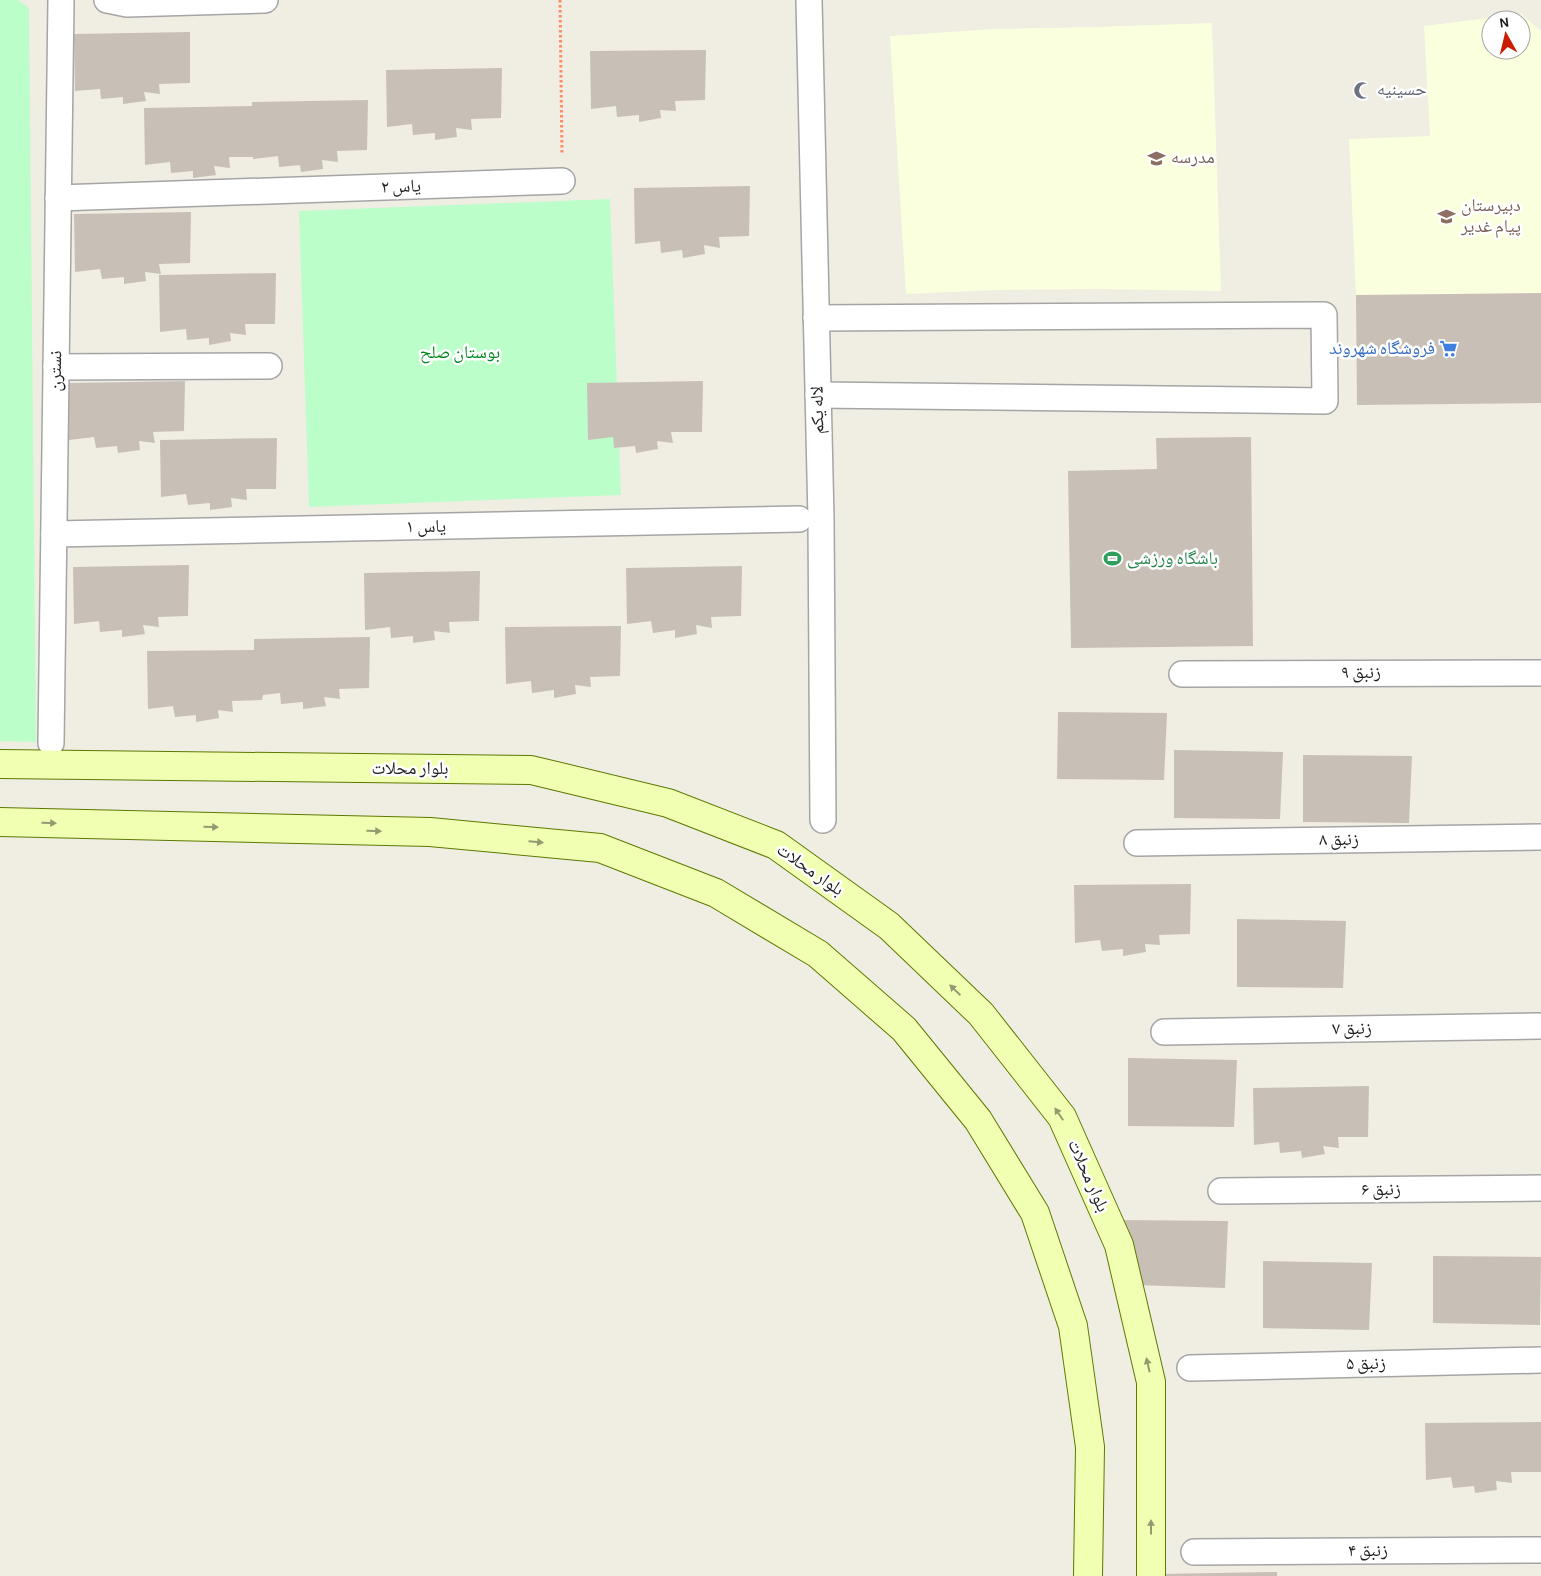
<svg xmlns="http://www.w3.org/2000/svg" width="1541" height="1576" font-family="'Alegreya Sans','Noto Naskh Arabic',sans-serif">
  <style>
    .education { fill: #faffdd; fill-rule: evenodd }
    .park { fill: #bcfeca }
    .building { fill: #c8c0b6 }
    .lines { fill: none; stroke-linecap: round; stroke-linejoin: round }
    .minor-casing { stroke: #a5a5a5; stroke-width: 28 }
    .secondary-casing { stroke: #5c7a00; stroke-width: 30 }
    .path { stroke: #ff8a65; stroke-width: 3; stroke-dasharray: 2.5 2.5; stroke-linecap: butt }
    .minor { stroke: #fff; stroke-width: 25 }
    .secondary { stroke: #f0ffb2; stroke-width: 28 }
    .oneway { fill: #929a6f }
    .labels { text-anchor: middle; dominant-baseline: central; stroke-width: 5; stroke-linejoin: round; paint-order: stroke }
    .worship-label { font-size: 18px; fill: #5b616d; stroke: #fff; text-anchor: start }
    .education-label { font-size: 18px; fill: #785e54; stroke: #fff; text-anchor: start }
    .street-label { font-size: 18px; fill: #1e1e1e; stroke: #fff }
    .shop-label { font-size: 18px; fill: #366cbe; stroke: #fff; text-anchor: end }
    .park-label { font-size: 18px; fill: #02851f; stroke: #fff }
    .leisure-label { font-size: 18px; fill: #27864d; stroke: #fff; text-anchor: start }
  </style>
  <rect width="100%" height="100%" fill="#f0ede3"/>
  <!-- education -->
  <g class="education">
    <path d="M 1521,14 L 1541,31 L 1541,293 L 1356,295 L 1349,139 L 1430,136 L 1424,26 ZM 1491,20 L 1521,20 L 1521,50 L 1491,50 Z"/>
    <polygon points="1212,23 1221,291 1098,289 997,290 906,294 890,36 994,29 1095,27"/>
  </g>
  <!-- park -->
  <g class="park">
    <polygon points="0,0 18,0 29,8 36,742 0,741"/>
    <polygon points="610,199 621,495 309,507 299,211"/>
  </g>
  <!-- building -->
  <g class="building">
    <polygon points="190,32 190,83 159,84 160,94 144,92 146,101 123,104 123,97 101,99 100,89 75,91 74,34"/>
    <polygon points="706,50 705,100 675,101 676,111 660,110 661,118 639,122 639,115 617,117 616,106 591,109 590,51"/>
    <polygon points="502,68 501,118 471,119 472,130 456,128 457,137 435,140 435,133 413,135 412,124 387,127 386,70"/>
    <polygon points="368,100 367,150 337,151 338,162 322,160 323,169 301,172 300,165 279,167 278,156 253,159 253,157 229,157 230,168 214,166 216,175 193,178 193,171 171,173 170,162 145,165 144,108 252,106 252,102"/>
    <polygon points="750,186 749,236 719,237 720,248 704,245 705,254 683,258 682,250 661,253 660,241 635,244 634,188"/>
    <polygon points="191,212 190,263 159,264 161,274 145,272 146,281 124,284 124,277 102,279 100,269 75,272 74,214"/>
    <polygon points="276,273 275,324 245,324 246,335 230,333 231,341 209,345 209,338 187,340 186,329 160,332 159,275"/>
    <polygon points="1541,293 1541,403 1357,405 1356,295"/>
    <polygon points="185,381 184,431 153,432 155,443 139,441 140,450 118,453 117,446 96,448 94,437 69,440 68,383"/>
    <polygon points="703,381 702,432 671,432 673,443 657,441 658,449 636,453 635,446 614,448 613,437 588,440 587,383"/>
    <polygon points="1251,437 1253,646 1071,648 1068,471 1157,469 1156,438"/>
    <polygon points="277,438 276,489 246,489 247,500 231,498 232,507 210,510 210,503 188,505 186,494 161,497 160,440"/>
    <polygon points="189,565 188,616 158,617 159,627 143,625 145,634 122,637 122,630 100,632 99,621 74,624 73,567"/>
    <polygon points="742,566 741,616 711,617 712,628 696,625 697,634 675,638 675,630 653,633 651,621 627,624 626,568"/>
    <polygon points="480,571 479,621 449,622 450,633 434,631 435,640 413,643 413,636 391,638 390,627 365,630 364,573"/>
    <polygon points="621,626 620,676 590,677 591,687 575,685 576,694 554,698 554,690 532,693 531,681 506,684 505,627"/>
    <polygon points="370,637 369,688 339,689 340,699 324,697 326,706 303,709 303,702 281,704 280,693 263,695 262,700 232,701 233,712 218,710 219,718 196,722 196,715 175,717 173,706 148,709 147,651 254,650 254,639"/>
    <polygon points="1058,712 1167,713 1164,780 1057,779"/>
    <polygon points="1174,750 1283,752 1280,819 1174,818"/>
    <polygon points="1303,755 1412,756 1409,823 1303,822"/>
    <polygon points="1191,884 1190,934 1159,935 1160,945 1145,944 1146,952 1123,956 1123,949 1102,951 1100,940 1075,943 1074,885"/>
    <polygon points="1237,919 1346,921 1343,988 1237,987"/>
    <polygon points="1128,1058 1237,1060 1234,1127 1128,1126"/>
    <polygon points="1369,1086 1368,1137 1338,1137 1339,1148 1323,1146 1325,1154 1302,1158 1301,1151 1280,1153 1279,1142 1254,1145 1253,1088"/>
    <polygon points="1119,1220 1228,1221 1225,1288 1136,1285"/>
    <polygon points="1433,1256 1541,1257 1540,1325 1433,1323"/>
    <polygon points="1263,1261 1372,1263 1369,1330 1263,1328"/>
    <polygon points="1541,1422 1541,1472 1511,1472 1512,1483 1496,1481 1497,1490 1475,1493 1474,1486 1453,1488 1451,1477 1426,1480 1425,1423"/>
    <polygon points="1277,1572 1277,1576 1160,1576 1160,1574"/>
  </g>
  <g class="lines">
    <defs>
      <g id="minor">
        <polyline points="107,0 127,4 265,0"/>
        <polyline points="809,0 821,519 823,820"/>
        <polyline points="58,198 562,181"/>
        <polyline points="816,318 1324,315 1325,401 818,395"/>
        <polyline points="56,367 269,366"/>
        <polyline points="54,534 799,519"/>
        <polyline points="1182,674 1541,673"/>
        <polyline points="51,743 61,0"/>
        <polyline points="1137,843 1541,837"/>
        <polyline points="1164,1032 1541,1026"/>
        <polyline points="1221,1191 1541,1188"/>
        <polyline points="1190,1368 1541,1360"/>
        <polyline points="1194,1552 1541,1550"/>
      </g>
      <g id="secondary">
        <polyline points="0,764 531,770 668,803 776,845 889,926 981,1014 1062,1117 1119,1245 1151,1382 1151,1576"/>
        <polyline points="0,822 430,832 600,848 716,893 818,954 904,1029 978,1120 1035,1213 1073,1326 1090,1447 1088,1576"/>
      </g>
    </defs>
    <!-- minor casing -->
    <use href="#minor" class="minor-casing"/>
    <!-- secondary casing -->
    <use href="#secondary" class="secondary-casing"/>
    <!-- path -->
    <polyline class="path" points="560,0 562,154"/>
    <!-- minor -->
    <use href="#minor" class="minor"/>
    <!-- secondary -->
    <use href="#secondary" class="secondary"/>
  </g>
  <!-- one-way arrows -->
  <defs><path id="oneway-solid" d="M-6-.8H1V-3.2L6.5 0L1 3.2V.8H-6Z" transform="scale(1.25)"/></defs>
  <g class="oneway">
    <use href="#oneway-solid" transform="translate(49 823) rotate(1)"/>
    <use href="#oneway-solid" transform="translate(211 827) rotate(1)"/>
    <use href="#oneway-solid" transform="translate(374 831) rotate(1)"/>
    <use href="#oneway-solid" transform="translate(536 842) rotate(5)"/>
    <use href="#oneway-solid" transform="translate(955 990) rotate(-136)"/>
    <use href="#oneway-solid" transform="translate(1059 1114) rotate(-124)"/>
    <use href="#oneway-solid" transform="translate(1148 1365) rotate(-103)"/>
    <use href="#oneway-solid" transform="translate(1151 1527) rotate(-90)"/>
  </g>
  <!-- icons -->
  <defs>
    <symbol id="mosque-bare" viewBox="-9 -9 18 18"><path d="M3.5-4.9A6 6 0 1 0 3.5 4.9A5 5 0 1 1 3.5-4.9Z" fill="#6b7280" stroke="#fff" stroke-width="2.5" paint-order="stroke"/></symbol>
    <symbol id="school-bare" viewBox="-9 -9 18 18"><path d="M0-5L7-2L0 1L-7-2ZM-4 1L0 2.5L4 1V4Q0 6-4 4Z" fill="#8d6e63" stroke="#fff" stroke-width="2.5" paint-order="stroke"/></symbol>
    <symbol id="supermarket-bare" viewBox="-9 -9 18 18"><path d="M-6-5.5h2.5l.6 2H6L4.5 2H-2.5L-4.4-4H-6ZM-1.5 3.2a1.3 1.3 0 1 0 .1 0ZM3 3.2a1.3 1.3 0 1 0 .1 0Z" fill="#3f7fe0" stroke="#fff" stroke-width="2.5" paint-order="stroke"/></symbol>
    <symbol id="stadium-bare" viewBox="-9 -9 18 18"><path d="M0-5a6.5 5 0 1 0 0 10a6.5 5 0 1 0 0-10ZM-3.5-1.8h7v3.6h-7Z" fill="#2e9e5b" stroke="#fff" stroke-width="2.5" paint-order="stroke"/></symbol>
  </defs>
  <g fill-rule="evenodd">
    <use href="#mosque-bare" x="1350" y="78" width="25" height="25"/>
    <use href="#school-bare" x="1144" y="146" width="25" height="25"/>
    <use href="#school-bare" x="1434" y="204" width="25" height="25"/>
    <use href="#supermarket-bare" x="1436" y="336" width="25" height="25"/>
    <use href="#stadium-bare" x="1100" y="546" width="25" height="25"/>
  </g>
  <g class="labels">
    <!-- worship labels -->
    <g class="worship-label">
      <text x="1377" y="90">حسینیه</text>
    </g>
    <!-- education labels -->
    <g class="education-label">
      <text x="1171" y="158">مدرسه</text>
      <text x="1461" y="206">دبیرستان<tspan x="1461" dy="21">پیام غدیر</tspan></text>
    </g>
    <!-- street labels -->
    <g class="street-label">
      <text transform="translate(401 187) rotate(-2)">یاس ۲</text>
      <text transform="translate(56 371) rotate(-89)">نسترن</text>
      <text transform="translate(818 410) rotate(-91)">لاله یکم</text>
      <text transform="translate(426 527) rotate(-1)">یاس ۱</text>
      <text x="1361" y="673">زنبق ۹</text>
      <text x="410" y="769">بلوار محلات</text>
      <text transform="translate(1339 840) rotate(-1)">زنبق ۸</text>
      <text transform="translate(810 870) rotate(35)">بلوار محلات</text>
      <text transform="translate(1352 1029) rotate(-1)">زنبق ۷</text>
      <text transform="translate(1088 1176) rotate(66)">بلوار محلات</text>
      <text transform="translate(1381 1190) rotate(-1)">زنبق ۶</text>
      <text transform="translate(1366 1364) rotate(-1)">زنبق ۵</text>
      <text x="1368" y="1551">زنبق ۴</text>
    </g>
    <!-- shop labels -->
    <g class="shop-label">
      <text x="1435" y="349">فروشگاه شهروند</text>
    </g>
    <!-- park labels -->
    <g class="park-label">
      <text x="460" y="353">بوستان صلح</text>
    </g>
    <!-- leisure labels -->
    <g class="leisure-label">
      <text x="1127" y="559">باشگاه ورزشی</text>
    </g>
  </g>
  <!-- north arrow -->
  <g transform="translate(1506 35) rotate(352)"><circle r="24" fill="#ffffff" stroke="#a5a5a5"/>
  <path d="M0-4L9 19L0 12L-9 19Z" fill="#cc1c00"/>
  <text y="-8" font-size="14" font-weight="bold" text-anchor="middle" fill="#1e1e1e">N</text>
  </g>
</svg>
